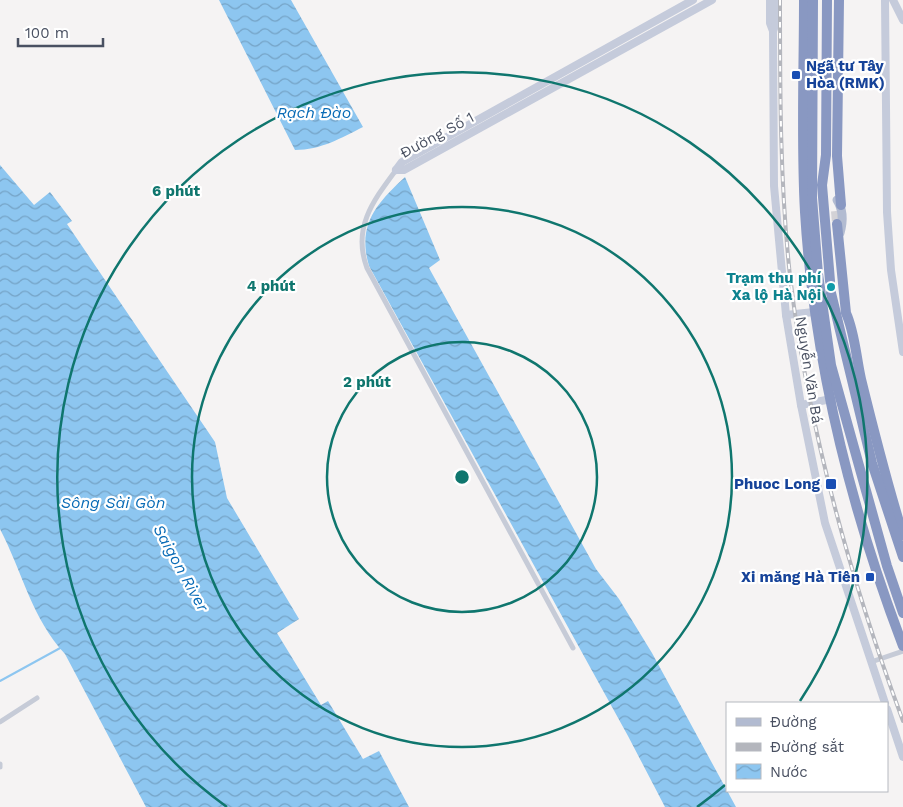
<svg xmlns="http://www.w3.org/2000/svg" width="903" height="807" font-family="'Work Sans',sans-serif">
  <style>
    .water { fill: url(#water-waves) }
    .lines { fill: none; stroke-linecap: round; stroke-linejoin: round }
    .stream { stroke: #8dc6f0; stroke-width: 2 }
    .highway-tunnel { stroke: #d3d2d6; stroke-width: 10; stroke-dasharray: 10 5; stroke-linecap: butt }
    .street { stroke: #c6cbd7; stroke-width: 5 }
    .secondary { stroke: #c5cbdb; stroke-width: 8 }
    .primary { stroke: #b2bbd1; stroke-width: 9 }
    .highway { stroke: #8998c2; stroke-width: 10 }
    .rail-casing { stroke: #b4b6bd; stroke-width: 4 }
    .rail { stroke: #fff; stroke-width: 2; stroke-dasharray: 5.5; stroke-linecap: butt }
    .ring { fill: none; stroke: #0f766e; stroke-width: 2.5 }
    .transit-dot { fill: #1a4fb4; stroke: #fff; stroke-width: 2 }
    .culture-dot { fill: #0f9aa8; stroke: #fff; stroke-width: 2 }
    .labels { text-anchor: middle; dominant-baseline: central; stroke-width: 4.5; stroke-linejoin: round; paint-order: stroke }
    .transit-label { font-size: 15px; font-weight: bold; fill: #164399; stroke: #fff; text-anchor: end }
    .street-label { font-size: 15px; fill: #495061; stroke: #fff }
    .culture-label { font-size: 15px; font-weight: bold; fill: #0d838f; stroke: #fff; text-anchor: end }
    .water-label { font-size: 16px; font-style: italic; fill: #086bb6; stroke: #fff }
    .centre { fill: #0f766e; stroke: #fff; stroke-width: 2.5 }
    .ring-label { font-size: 15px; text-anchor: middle; font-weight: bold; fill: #0f766e; stroke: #fff; stroke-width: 4.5; stroke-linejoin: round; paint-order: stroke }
  </style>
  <defs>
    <pattern id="water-waves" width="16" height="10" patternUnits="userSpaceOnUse" patternTransform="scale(1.25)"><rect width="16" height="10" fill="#8dc6f0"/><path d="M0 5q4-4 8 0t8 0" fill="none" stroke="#75a3c6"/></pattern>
  </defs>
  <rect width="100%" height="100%" fill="#f5f3f3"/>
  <!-- water -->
  <g class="water">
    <path d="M 219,0 L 291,0 L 363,127 C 341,138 321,150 295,150 Z"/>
    <path d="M 0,165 L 34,205 L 50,192 L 72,221 L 67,224 L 215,442 L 227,498 L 299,619 L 277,633 L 321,705 L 328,701 L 363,759 L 379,751 L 409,807 L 146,807 L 65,654 C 32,619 22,571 0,529 Z"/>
    <path d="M 405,177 L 440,260 L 429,268 L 596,569 L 619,599 L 652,653 L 736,807 L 665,807 L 628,736 L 369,266 C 357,225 376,204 405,177 Z"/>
  </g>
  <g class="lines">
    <!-- stream -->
    <polyline class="stream" points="0,681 62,647"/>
    <!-- highway-tunnel -->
    <polyline class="highway-tunnel" points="836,211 837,224"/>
    <!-- street -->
    <g class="street">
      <path d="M 396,170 C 373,201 352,228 367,268 L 573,648"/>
      <polyline points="871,662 903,651"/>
      <polyline points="0,722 37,698"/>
      <polyline points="0,764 0,767"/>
    </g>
    <!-- secondary -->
    <g class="secondary">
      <polyline points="770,0 770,23 773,31"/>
      <polyline points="776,0 776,23 773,31 774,186 786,315 801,405 825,523 885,703"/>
      <polyline points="885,0 887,212 891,270 903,352"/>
      <polyline points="893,0 903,20"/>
      <polyline points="396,170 404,170 712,0"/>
      <polyline points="396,170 402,162 693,0"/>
      <polyline points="786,315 814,312"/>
      <polyline points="801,405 836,398"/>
      <polyline points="887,709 903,757"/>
    </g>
    <!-- primary -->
    <path class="primary" d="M 837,200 C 843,209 843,222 840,233"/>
    <!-- highway -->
    <g class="highway">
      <path d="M 804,0 C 804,70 801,142 805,212 C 814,361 850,507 903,646"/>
      <polyline points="813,0 812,198 818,274 831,365 887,566 903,613"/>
      <polyline points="827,0 826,155 822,185 830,281"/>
      <polyline points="839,0 837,156 841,205"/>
      <path d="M 837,224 L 846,313 C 855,333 856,357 861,379 C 874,432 887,483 903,535"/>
      <polyline points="831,293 872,463 903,557"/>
    </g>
    <defs>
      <path id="rail" d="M 780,0 C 780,92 780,184 790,276 C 808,428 850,578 903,721"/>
    </defs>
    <!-- rail casing -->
    <use href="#rail" class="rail-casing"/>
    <!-- rail -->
    <use href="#rail" class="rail"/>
  </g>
  <!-- distance rings -->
  <g class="ring">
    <circle cx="462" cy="477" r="135"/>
    <circle cx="462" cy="477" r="270"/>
    <path d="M725 785A405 405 0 0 1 697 807M227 807A405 405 0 1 1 800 701"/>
  </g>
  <!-- markers -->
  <g class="transit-dot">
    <rect x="791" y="70" width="10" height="10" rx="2.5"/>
    <rect x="825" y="478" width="12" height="12" rx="2.5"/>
    <rect x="865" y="572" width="10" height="10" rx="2.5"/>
  </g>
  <circle class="culture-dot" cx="831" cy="287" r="5"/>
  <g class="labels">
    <!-- transit labels -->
    <g class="transit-label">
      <text x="806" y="66" text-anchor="start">Ngã tư Tây<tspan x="806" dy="17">Hòa (RMK)</tspan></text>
      <text x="820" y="484">Phuoc Long</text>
      <text x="860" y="577">Xi măng Hà Tiên</text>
    </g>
    <!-- street labels -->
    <g class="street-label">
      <text transform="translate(437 135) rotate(-28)">Đường Số 1</text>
      <text transform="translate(809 370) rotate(81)">Nguyễn Văn Bá</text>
    </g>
    <!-- culture labels -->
    <g class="culture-label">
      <text x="821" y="278">Trạm thu phí<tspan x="821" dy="17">Xa lộ Hà Nội</tspan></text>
    </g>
    <!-- water labels -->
    <g class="water-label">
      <text x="314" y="112">Rạch Đào</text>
      <text x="113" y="502">Sông Sài Gòn</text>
      <text transform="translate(181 568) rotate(61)">Saigon River</text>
    </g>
  </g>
  <circle cx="462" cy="477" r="8" class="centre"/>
  <g class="ring-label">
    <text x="176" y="196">6 phút</text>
    <text x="271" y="291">4 phút</text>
    <text x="367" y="387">2 phút</text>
  </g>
  <!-- legend -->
  <rect x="726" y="702" width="162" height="90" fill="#ffffff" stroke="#b6b9c0"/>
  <rect x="736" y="718" width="25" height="8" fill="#b2bbd1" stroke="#b6b9c0"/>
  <text x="770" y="727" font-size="15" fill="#495061">Đường</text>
  <rect x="736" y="743" width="25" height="8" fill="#b4b6bd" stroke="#b6b9c0"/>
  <text x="770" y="752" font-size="15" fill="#495061">Đường sắt</text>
  <rect x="736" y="764" width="25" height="15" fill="url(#water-waves)" stroke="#b6b9c0"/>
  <text x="770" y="777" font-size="15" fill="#495061">Nước</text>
  <!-- scale -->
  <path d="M18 38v8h85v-8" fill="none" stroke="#495061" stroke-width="2.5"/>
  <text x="25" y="38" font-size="15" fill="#495061" stroke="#ffffff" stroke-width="4" paint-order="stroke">100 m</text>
</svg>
